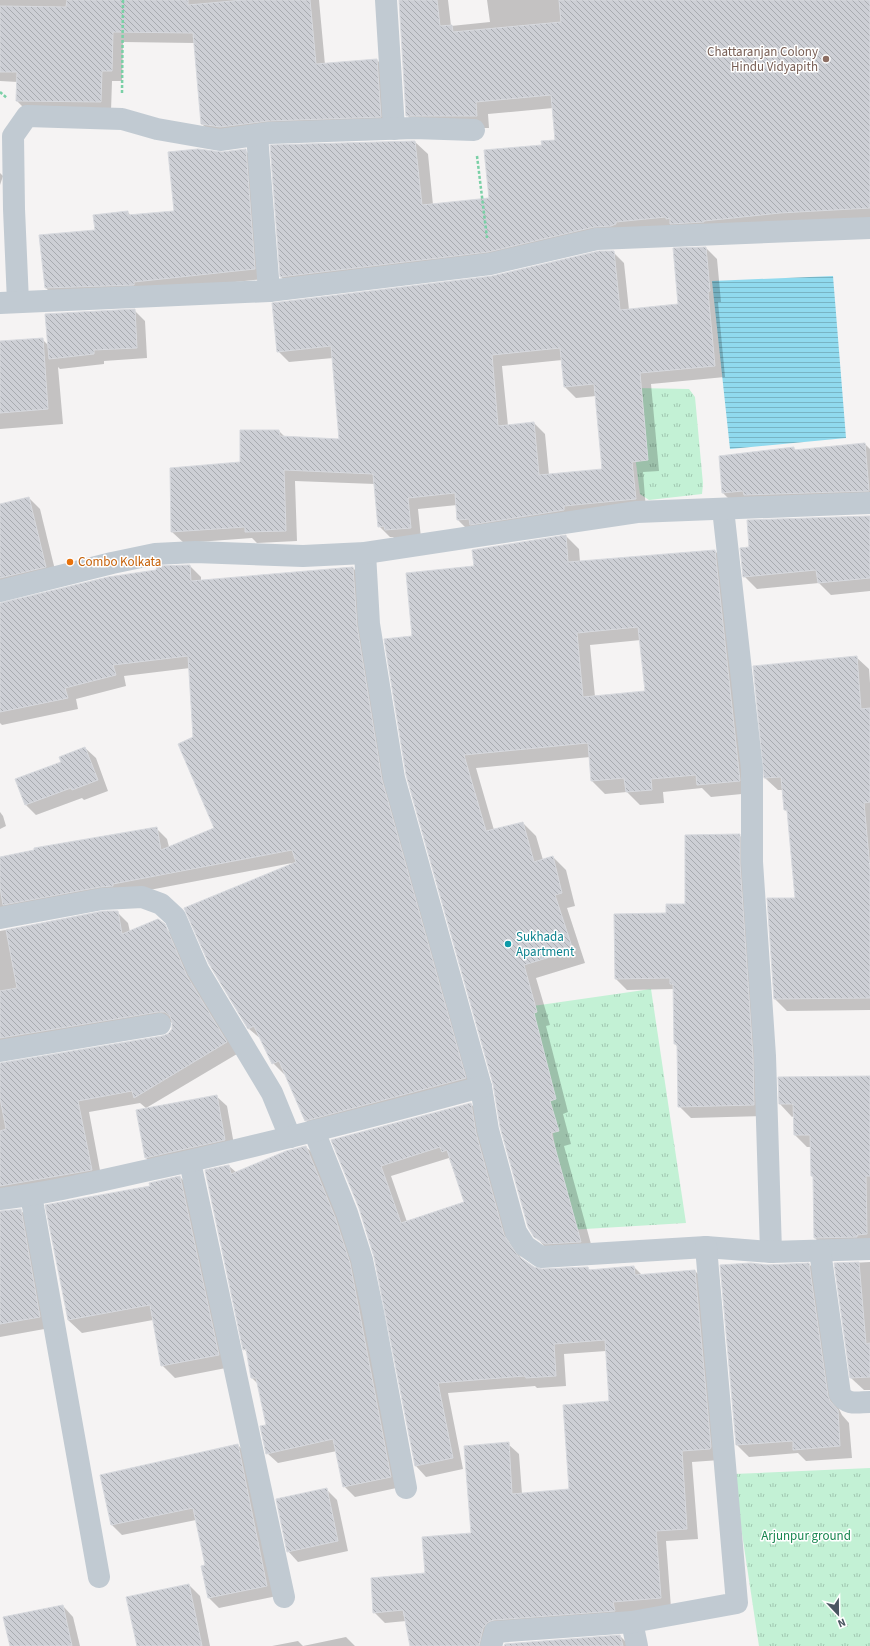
<svg xmlns="http://www.w3.org/2000/svg" width="870" height="1646" font-family="'Source Sans 3',sans-serif">
  <style>
    .park { fill: url(#park-tufts) }
    .water { fill: url(#water-rules) }
    .shadow { fill: #0003; fill-rule: evenodd }
    .building { fill: url(#building-back-hatch); stroke: #d7d9de; fill-rule: evenodd }
    .lines { fill: none; stroke-linecap: round; stroke-linejoin: round }
    .path { stroke: #7ad0a6; stroke-width: 2.5; stroke-dasharray: 3 2; stroke-linecap: butt }
    .minor { stroke: #c1cad2; stroke-width: 22 }
    .education-dot { fill: #8d6e63; stroke: #fff; stroke-width: 1.5 }
    .food-dot { fill: #e8710a; stroke: #fff; stroke-width: 1.5 }
    .culture-dot { fill: #0f9aa8; stroke: #fff; stroke-width: 1.5 }
    .labels { text-anchor: middle; dominant-baseline: central; stroke-width: 3; stroke-linejoin: round; paint-order: stroke }
    .education-label { font-size: 13px; fill: #785e54; stroke: #fff; text-anchor: end }
    .food-label { font-size: 13px; fill: #c56008; stroke: #fff; text-anchor: start }
    .culture-label { font-size: 13px; fill: #0d838f; stroke: #fff; text-anchor: start }
    .park-label { font-size: 13px; fill: #17864f; stroke: #fff }
  </style>
  <defs>
    <pattern id="park-tufts" width="24" height="20" patternUnits="userSpaceOnUse"><rect width="24" height="20" fill="#c3f1d5"/><path d="M3 7l-1-3M5 7V3M7 7l1-3M15 17l-1-3M17 17v-4M19 17l1-3" fill="none" stroke="#a0c6b0"/></pattern>
    <pattern id="water-rules" width="6" height="5" patternUnits="userSpaceOnUse"><rect width="6" height="5" fill="#90daee"/><path d="M0 2.5h6" fill="none" stroke="#78b4c4"/></pattern>
    <pattern id="building-back-hatch" width="6" height="6" patternUnits="userSpaceOnUse"><rect width="6" height="6" fill="#cdcfd5"/><path d="M-1 5l2 2M0 0l6 6M5-1l2 2" fill="none" stroke="#a8abb0"/></pattern>
  </defs>
  <rect width="100%" height="100%" fill="#f5f3f3"/>
  <!-- park -->
  <g class="park">
    <polygon points="635,388 689,389 695,397 703,484 702,494 649,500 640,494 628,402"/>
    <polygon points="651,989 686,1223 568,1230 533,1006"/>
    <polygon points="870,1468 870,1646 759,1646 733,1474"/>
  </g>
  <!-- water -->
  <polygon class="water" points="833,276 846,438 730,449 712,281"/>
  <!-- shadow -->
  <g class="shadow">
    <polygon points="0,0 319,0 325,65 377,60 387,70 390,126 212,134 202,124 194,43 123,42 122,81 112,81 111,111 27,111 17,101 18,82 0,81"/>
    <polygon points="409,0 448,0 451,26 490,22 487,0 870,0 870,220 716,233 294,289 281,277 415,142 428,154 433,205 490,199 543,146 556,141 553,108 488,114 489,128 419,128 407,115"/>
    <polygon points="245,150 255,160 264,279 143,292 56,298 46,288 41,236 96,231 128,212 131,216 175,212 222,153"/>
    <polygon points="0,173 3,176 0,185"/>
    <path d="M 706,248 L 717,259 L 721,302 L 718,302 L 725,377 L 651,384 L 659,471 L 643,472 L 646,510 L 469,531 L 458,520 L 457,505 L 418,509 L 421,538 L 397,541 L 393,537 L 390,537 L 379,526 L 375,484 L 295,481 L 297,541 L 257,543 L 252,538 L 184,543 L 172,532 L 171,469 L 241,462 L 279,431 L 285,437 L 340,440 L 333,358 L 289,362 L 278,351 L 492,277 L 613,252 L 624,263 L 629,310 L 679,305 ZM 562,360 L 565,387 L 576,398 L 596,396 L 603,470 L 549,475 L 545,434 L 534,423 L 508,426 L 502,366 Z"/>
    <polygon points="135,311 145,321 147,358 104,361 104,364 60,369 58,367 63,424 0,429 0,342 42,339 49,346"/>
    <polygon points="865,444 870,449 870,501 733,503 723,493 794,448 796,451"/>
    <polygon points="29,498 40,509 57,578 0,597 0,505"/>
    <polygon points="870,517 870,591 831,595 819,583 757,589 744,576 751,548"/>
    <path d="M 566,536 L 579,549 L 580,562 L 715,551 L 728,564 L 752,793 L 711,797 L 702,788 L 663,792 L 664,803 L 640,805 L 627,792 L 605,794 L 592,781 L 590,757 L 476,768 L 494,830 L 523,823 L 536,836 L 543,860 L 553,857 L 566,870 L 575,906 L 567,908 L 585,963 L 536,978 L 550,1025 L 546,1026 L 568,1112 L 563,1114 L 571,1144 L 564,1146 L 594,1255 L 548,1250 L 535,1236 L 414,637 L 475,567 ZM 641,640 L 646,692 L 595,697 L 590,645 Z"/>
    <polygon points="190,566 201,577 201,581 353,568 364,579 367,638 476,1089 317,1131 305,1120 286,1074 284,1074 273,1063 261,1039 249,1029 210,964 292,863 123,895 0,924 0,858 156,828 167,839 169,847 215,828 194,738 190,668 124,676 126,686 76,699 78,709 2,725 0,723 0,604"/>
    <polygon points="856,657 869,669 870,683 870,1010 787,1011 775,999 797,899 789,813 785,810 784,790 778,790 765,778"/>
    <polygon points="85,748 96,758 108,791 84,800 82,798 36,815 26,805"/>
    <polygon points="0,812 3,816 6,826 0,829"/>
    <polygon points="739,835 751,846 765,1116 691,1118 679,1106 678,1047 675,1044 674,989 627,990 616,979 667,914 686,905"/>
    <polygon points="104,912 117,912 128,923 130,932 158,920 175,937 237,1054 146,1108 140,1103 89,1112 102,1181 0,1204 0,1064 162,1037 169,1034 173,1028 173,1023 170,1022 0,1057 0,931"/>
    <polygon points="870,1077 870,1249 827,1250 815,1238 814,1178 812,1176 811,1147 807,1147 795,1135 795,1116 792,1117 780,1104 779,1078"/>
    <polygon points="216,1096 227,1106 235,1150 156,1168 146,1158"/>
    <path d="M 471,1104 L 481,1114 L 514,1247 L 524,1262 L 533,1268 L 542,1270 L 588,1268 L 591,1271 L 634,1267 L 642,1275 L 695,1271 L 706,1282 L 720,1460 L 692,1462 L 698,1539 L 666,1541 L 671,1608 L 505,1630 L 492,1646 L 411,1646 L 406,1621 L 385,1623 L 374,1612 L 426,1574 L 472,1534 L 508,1444 L 519,1454 L 522,1494 L 570,1490 L 610,1402 L 606,1351 L 564,1354 L 566,1386 L 537,1388 L 535,1386 L 448,1393 L 463,1469 L 426,1477 L 416,1466 L 375,1257 L 360,1208 L 332,1140 ZM 449,1158 L 465,1203 L 407,1222 L 391,1176 Z"/>
    <polygon points="306,1147 317,1157 345,1228 401,1487 355,1497 344,1486 337,1451 278,1463 267,1453 267,1426 258,1384 252,1378 248,1353 244,1349 206,1171 229,1166 237,1173"/>
    <polygon points="180,1177 193,1190 231,1367 175,1378 162,1365 153,1320 82,1333 68,1320 47,1206 151,1187"/>
    <polygon points="20,1210 32,1221 50,1328 0,1337 0,1212"/>
    <polygon points="870,1262 870,1390 864,1390 851,1378 835,1264"/>
    <polygon points="809,1264 821,1276 839,1409 842,1415 849,1423 852,1458 806,1461 798,1453 749,1457 737,1445 721,1266"/>
    <polygon points="238,1445 248,1456 277,1596 219,1608 209,1598 202,1567 206,1566 196,1520 122,1535 112,1525"/>
    <polygon points="326,1489 337,1500 348,1551 298,1562 288,1551"/>
    <polygon points="189,1585 200,1596 210,1646 137,1646"/>
    <polygon points="63,1606 73,1617 80,1646 11,1646"/>
    <polygon points="620,1636 630,1646 505,1646"/>
    <polygon points="346,1637 355,1646 272,1646 298,1641 303,1646"/>
  </g>
  <!-- building -->
  <g class="building">
    <polygon points="67,0 188,0 188,5 243,0 310,0 316,64 377,59 381,117 268,121 220,127 201,124 193,33 113,32 112,71 102,71 101,102 16,101 17,72 0,72 0,6 66,7"/>
    <polygon points="399,0 437,0 440,26 452,25 453,32 561,22 559,0 870,0 870,208 780,213 704,221 704,222 670,224 670,218 666,219 666,217 616,222 616,224 611,226 594,227 488,252 280,277 270,145 415,141 422,205 489,198 484,150 542,145 541,141 555,140 551,95 476,102 477,116 406,116"/>
    <polygon points="198,149 222,152 246,149 255,269 134,282 134,285 45,288 39,235 95,230 93,215 128,211 128,215 174,211 168,152"/>
    <path d="M 706,247 L 710,291 L 708,292 L 715,366 L 640,373 L 648,460 L 632,462 L 636,499 L 564,506 L 564,510 L 470,525 L 469,519 L 457,520 L 455,493 L 408,498 L 411,528 L 385,530 L 384,526 L 378,527 L 373,474 L 284,470 L 286,531 L 245,532 L 245,527 L 171,532 L 170,468 L 240,462 L 240,430 L 279,430 L 280,436 L 339,439 L 331,346 L 277,352 L 272,303 L 492,276 L 599,251 L 614,251 L 620,310 L 678,304 L 673,248 ZM 560,348 L 564,387 L 594,384 L 602,469 L 539,475 L 534,422 L 498,426 L 492,355 Z"/>
    <polygon points="135,309 137,348 94,350 94,354 49,359 45,314"/>
    <polygon points="43,338 48,409 0,413 0,341"/>
    <polygon points="865,443 869,491 744,495 743,491 722,493 719,456 794,447 794,450"/>
    <polygon points="29,497 46,567 0,578 0,504"/>
    <polygon points="870,516 870,578 818,583 816,570 743,577 740,548 749,547 747,520"/>
    <path d="M 566,535 L 568,562 L 715,550 L 740,781 L 697,785 L 696,775 L 651,779 L 652,790 L 626,792 L 624,778 L 591,781 L 588,743 L 464,755 L 486,831 L 523,822 L 534,862 L 553,856 L 562,893 L 555,895 L 573,950 L 524,965 L 537,1012 L 534,1013 L 556,1099 L 550,1101 L 559,1131 L 551,1133 L 581,1242 L 545,1244 L 534,1237 L 528,1227 L 500,1127 L 493,1084 L 406,775 L 384,639 L 412,636 L 406,573 L 474,566 L 472,550 ZM 638,627 L 645,691 L 583,697 L 577,633 Z"/>
    <polygon points="190,565 191,581 353,567 357,626 382,780 466,1078 305,1121 279,1061 272,1064 254,1026 248,1029 209,964 184,908 296,862 292,850 113,884 113,886 100,887 3,905 0,887 0,857 34,850 34,848 157,827 161,850 214,828 178,744 193,737 188,656 113,665 116,675 65,688 68,698 0,712 0,603 108,577 156,570 157,566"/>
    <polygon points="857,656 861,709 870,708 870,802 864,803 870,869 870,998 774,999 767,898 795,898 787,810 784,810 781,777 764,778 753,666"/>
    <polygon points="85,747 98,780 72,790 71,788 25,805 15,779 61,762 59,757"/>
    <polygon points="740,834 740,863 753,1057 754,1105 678,1107 677,1044 674,1044 673,984 670,984 670,978 615,979 614,914 666,913 666,904 685,904 685,835"/>
    <polygon points="103,911 118,911 122,934 158,919 165,924 187,976 227,1042 134,1098 132,1091 78,1101 92,1170 0,1186 0,1131 6,1129 0,1098 0,1063 162,1036 168,1034 172,1029 172,1022 170,1016 165,1012 158,1012 0,1038 0,991 17,988 6,930"/>
    <polygon points="870,1076 870,1176 866,1176 867,1234 857,1235 857,1237 814,1238 813,1176 811,1176 810,1135 794,1135 793,1104 779,1104 778,1077"/>
    <polygon points="217,1095 225,1140 145,1158 136,1110"/>
    <path d="M 471,1103 L 476,1133 L 504,1235 L 518,1256 L 534,1267 L 542,1269 L 588,1267 L 589,1270 L 634,1266 L 635,1275 L 695,1270 L 711,1447 L 710,1449 L 682,1451 L 687,1529 L 656,1531 L 661,1598 L 613,1602 L 615,1611 L 494,1620 L 488,1622 L 483,1628 L 479,1646 L 410,1646 L 403,1610 L 373,1613 L 371,1578 L 425,1573 L 422,1537 L 471,1533 L 464,1446 L 509,1442 L 512,1494 L 569,1489 L 563,1405 L 609,1401 L 605,1340 L 554,1344 L 556,1376 L 526,1378 L 525,1376 L 438,1383 L 453,1458 L 415,1466 L 374,1257 L 359,1208 L 331,1140 ZM 440,1147 L 442,1152 L 447,1150 L 464,1202 L 401,1223 L 381,1166 Z"/>
    <polygon points="306,1146 335,1217 350,1263 391,1477 343,1487 333,1439 266,1454 260,1426 266,1425 256,1378 251,1378 246,1349 243,1350 205,1170 229,1165 231,1174 286,1151"/>
    <polygon points="180,1176 219,1355 161,1366 150,1305 68,1320 45,1205 150,1186 149,1183"/>
    <polygon points="21,1209 40,1317 0,1324 0,1211"/>
    <polygon points="859,1262 866,1344 870,1343 870,1377 850,1378 834,1263"/>
    <polygon points="751,1263 768,1265 809,1263 828,1396 830,1401 838,1410 840,1446 793,1450 793,1441 736,1445 720,1265"/>
    <polygon points="238,1444 267,1586 208,1598 201,1566 205,1565 193,1508 111,1525 100,1475"/>
    <polygon points="327,1488 338,1541 287,1552 276,1499"/>
    <polygon points="189,1584 202,1646 137,1646 126,1597"/>
    <polygon points="63,1605 72,1646 10,1646 3,1617"/>
    <polygon points="620,1635 623,1646 504,1646 505,1644"/>
  </g>
  <g class="lines">
    <!-- path -->
    <g class="path">
      <polyline points="0,92 7,98"/>
      <polyline points="122,93 123,0"/>
      <polyline points="477,156 487,238"/>
    </g>
    <!-- minor -->
    <g class="minor">
      <polyline points="386,0 394,129"/>
      <polyline points="257,135 269,291"/>
      <polyline points="18,302 14,209 13,136 27,116 122,119 157,129 220,140 269,133 414,128 474,130"/>
      <polyline points="0,303 269,291 490,264 597,239 870,228"/>
      <polyline points="723,509 752,769 752,862 765,1056 771,1252"/>
      <polyline points="365,553 369,624 394,778 481,1087 488,1130 516,1232 525,1246 541,1257 706,1247 771,1252 870,1249"/>
      <polyline points="0,591 112,563 155,554 195,552 303,556 365,553 637,512 870,503"/>
      <polyline points="0,918 102,899 142,897 161,904 175,917 198,970 272,1093 290,1137"/>
      <polyline points="0,1051 160,1024"/>
      <polyline points="314,1131 347,1213 362,1260 373,1312 406,1488"/>
      <polyline points="190,1162 284,1597"/>
      <polyline points="31,1195 99,1577"/>
      <path d="M 0,1199 C 50,1193 99,1181 149,1170 C 260,1146 371,1117 481,1087"/>
      <path d="M 820,1251 L 840,1394 C 847,1406 858,1402 870,1402"/>
      <polyline points="632,1622 637,1646"/>
      <polyline points="491,1646 495,1632 632,1622 737,1603 706,1247"/>
    </g>
  </g>
  <!-- markers -->
  <circle class="education-dot" cx="826" cy="59" r="4"/>
  <circle class="food-dot" cx="70" cy="562" r="4"/>
  <circle class="culture-dot" cx="508" cy="944" r="4"/>
  <g class="labels">
    <!-- education labels -->
    <g class="education-label">
      <text x="818" y="52">Chattaranjan Colony<tspan x="818" dy="15">Hindu Vidyapith</tspan></text>
    </g>
    <!-- food labels -->
    <g class="food-label">
      <text x="78" y="562">Combo Kolkata</text>
    </g>
    <!-- culture labels -->
    <g class="culture-label">
      <text x="516" y="937">Sukhada<tspan x="516" dy="15">Apartment</tspan></text>
    </g>
    <!-- park labels -->
    <g class="park-label">
      <text x="806" y="1536">Arjunpur ground</text>
    </g>
  </g>
  <!-- north arrow -->
  <g transform="translate(838 1614) rotate(158)" stroke="#ffffff" stroke-width="3" paint-order="stroke">
  <path d="M0-3L7 15L0 10L-7 15Z" fill="#4a5661"/>
  <text y="-6" font-size="11" font-weight="bold" text-anchor="middle" fill="#4a5661">N</text>
  </g>
</svg>
